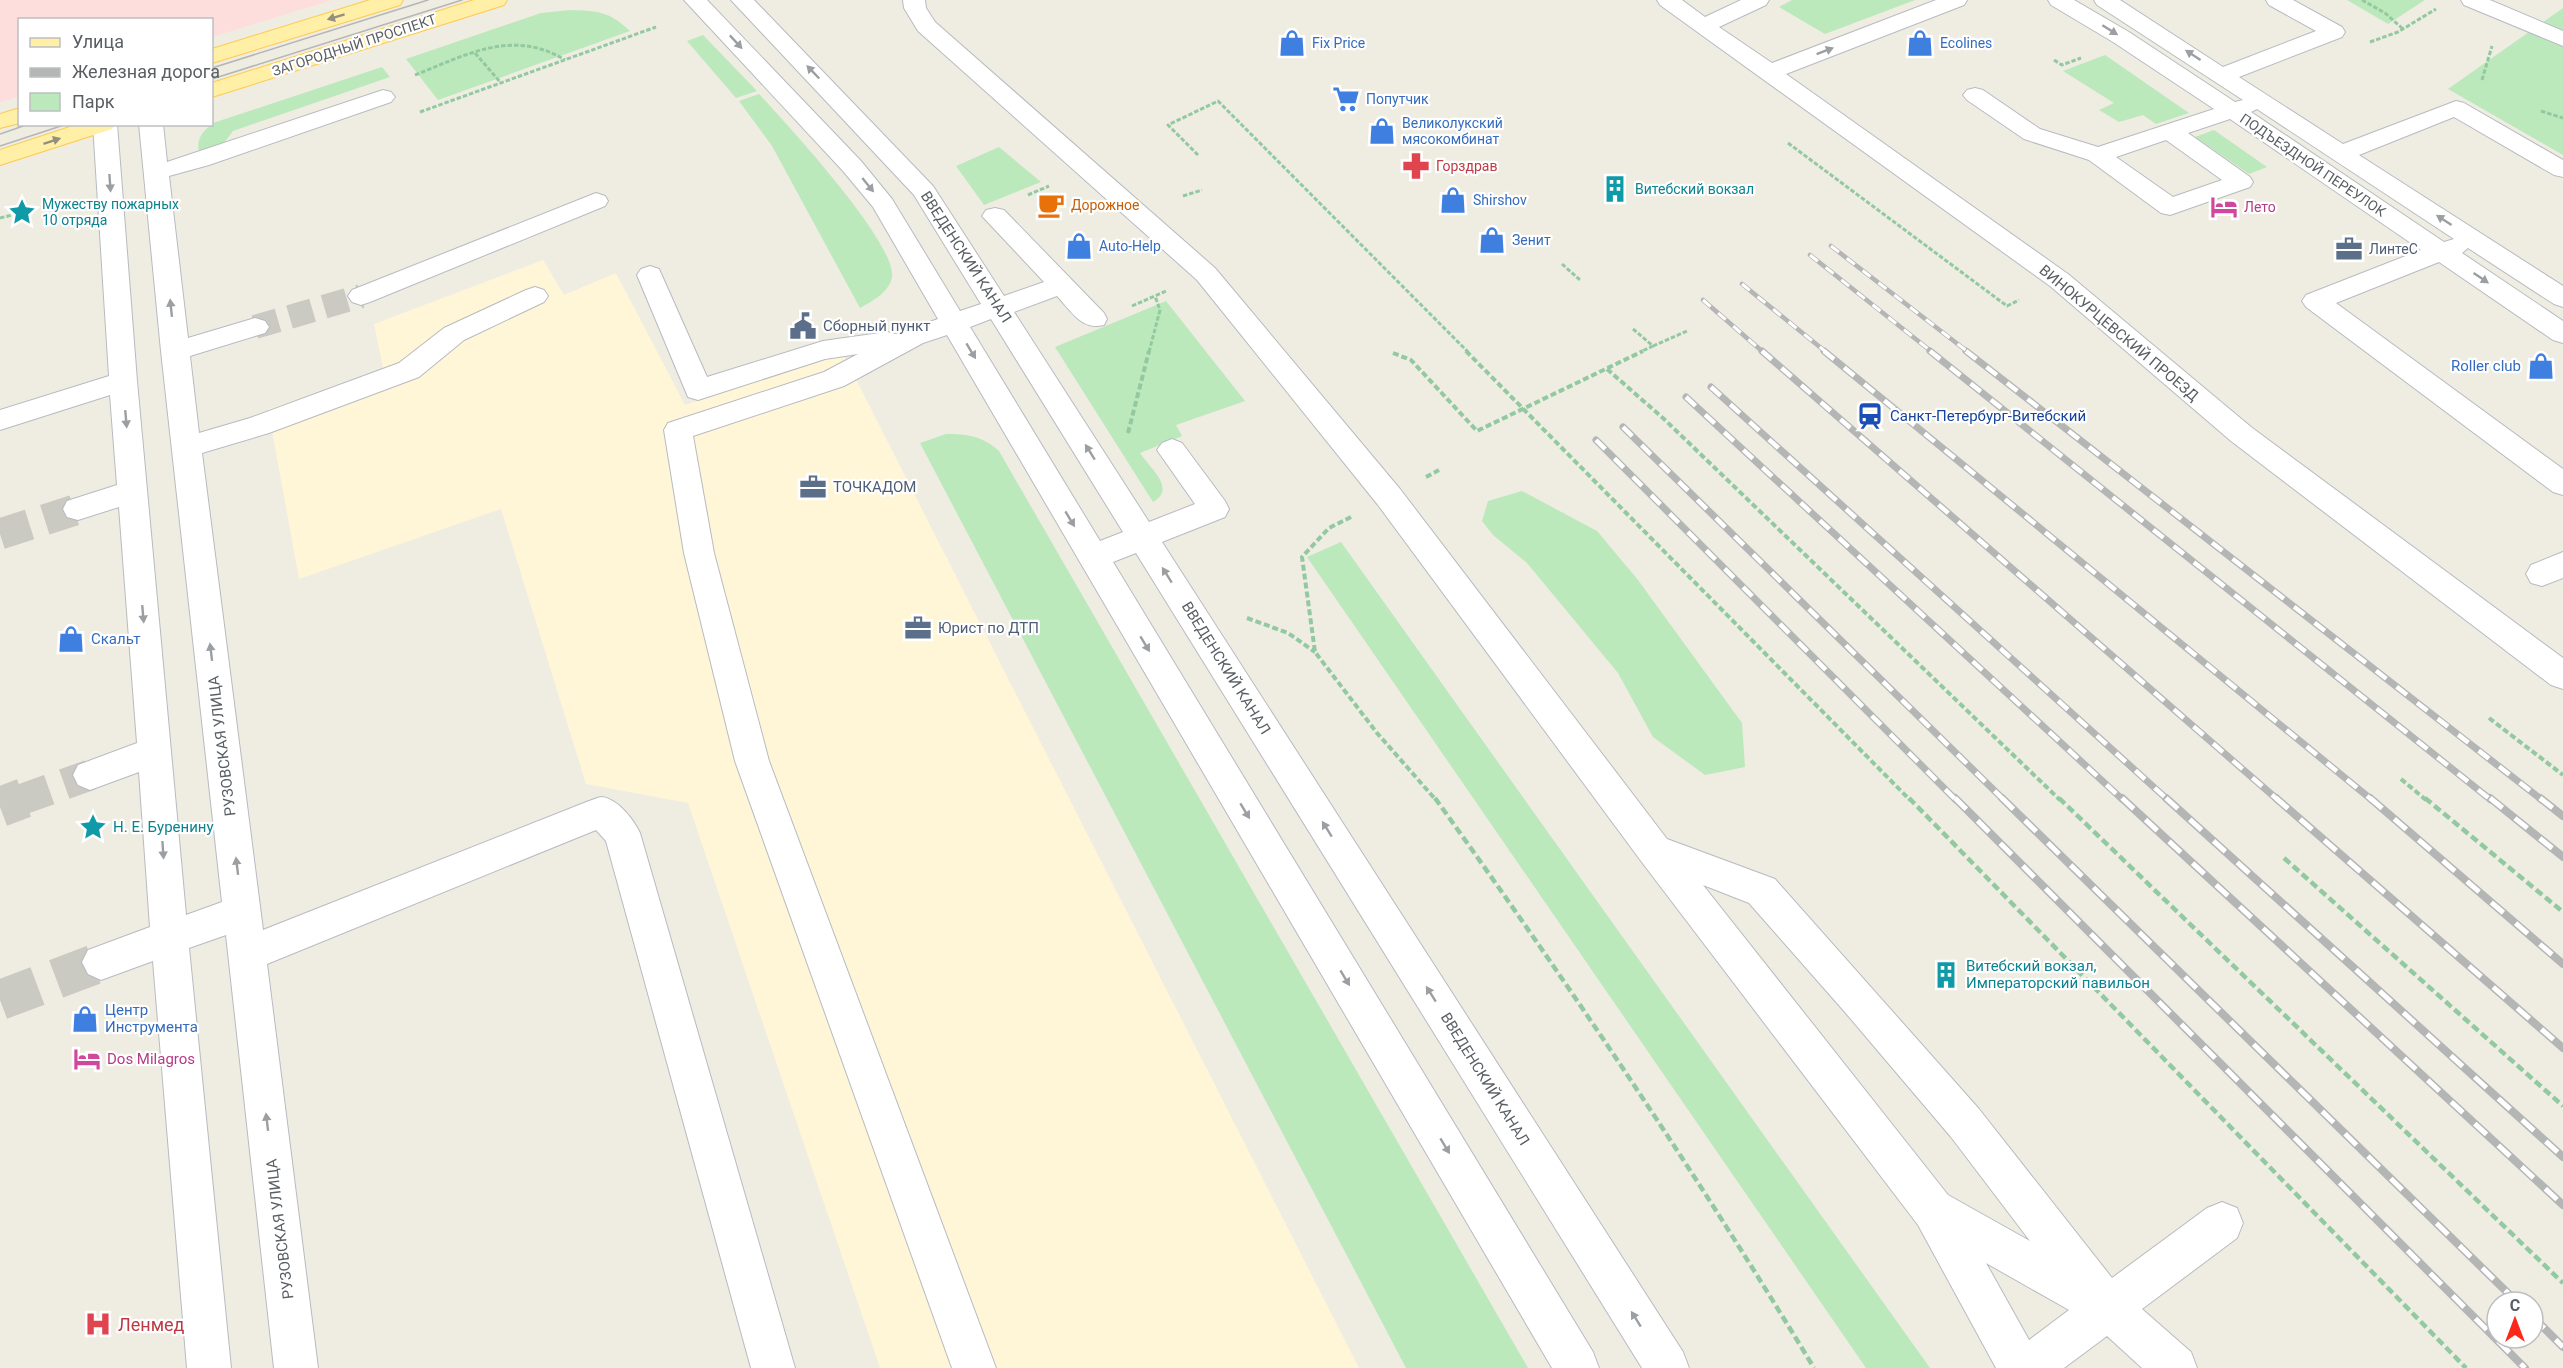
<svg xmlns="http://www.w3.org/2000/svg" width="2563" height="1368" font-family="Roboto,sans-serif">
  <style>
    .commercial { fill: #fff5d7 }
    .medical { fill: #fededc }
    .green { fill: #bce9bb }
    .lines { fill: none; stroke-linecap: round; stroke-linejoin: round }
    .minor-tunnel-far2 { stroke: #cac9c2; stroke-width: 24; stroke-dasharray: 24 12; stroke-linecap: butt }
    .minor-tunnel-far1 { stroke: #cac9c2; stroke-width: 31; stroke-dasharray: 31 16; stroke-linecap: butt }
    .minor-tunnel { stroke: #cac9c2; stroke-width: 40; stroke-dasharray: 40 20; stroke-linecap: butt }
    .minor-casing { stroke: #b7bbc0; stroke-width: 2 }
    .major-casing { stroke: #ffca4b; stroke-width: 2 }
    .path-far2 { stroke: #92c9a1; stroke-width: 3; stroke-dasharray: 4.5 2; stroke-linecap: butt }
    .path-far1 { stroke: #92c9a1; stroke-width: 4; stroke-dasharray: 6 3; stroke-linecap: butt }
    .path { stroke: #92c9a1; stroke-width: 4.5; stroke-dasharray: 8 4; stroke-linecap: butt }
    .minor { fill: #fff; fill-rule: evenodd }
    .major { fill: #ffefa7; fill-rule: evenodd }
    .tram { stroke: #b4b5b5; stroke-width: 1.5 }
    .rail-far2-casing { stroke: #b4b5b5; stroke-width: 4.5 }
    .rail-far1-casing { stroke: #b4b5b5; stroke-width: 7 }
    .rail-casing { stroke: #b4b5b5; stroke-width: 8 }
    .rail-far2 { stroke: #fff; stroke-width: 3; stroke-dasharray: 10; stroke-linecap: butt }
    .rail-far1 { stroke: #fff; stroke-width: 4.5; stroke-dasharray: 13; stroke-linecap: butt }
    .rail { stroke: #fff; stroke-width: 5; stroke-dasharray: 16; stroke-linecap: butt }
    .oneway { fill: #94917b }
    .oneway2 { fill: #9c9fa2 }
    .labels { text-anchor: middle; dominant-baseline: central; stroke-width: 4.5; stroke-linejoin: round; paint-order: stroke }
    .far-shop-label { font-size: 14px; fill: #366cbe; stroke: #fff; text-anchor: start }
    .far-street-label { font-size: 14px; fill: #5a5f64; stroke: #fff }
    .far-health-label { font-size: 14px; fill: #be3a42; stroke: #fff; text-anchor: start }
    .far-culture-label { font-size: 14px; fill: #0d838f; stroke: #fff; text-anchor: start }
    .far-food-label { font-size: 14px; fill: #c56008; stroke: #fff; text-anchor: start }
    .far-hotel-label { font-size: 14px; fill: #b23c85; stroke: #fff; text-anchor: start }
    .far-service-label { font-size: 14px; fill: #4e5e75; stroke: #fff; text-anchor: start }
    .street-label { font-size: 15px; fill: #5a5f64; stroke: #fff }
    .service-label { font-size: 15px; fill: #4e5e75; stroke: #fff; text-anchor: start }
    .shop-label { font-size: 15px; fill: #366cbe; stroke: #fff; text-anchor: start }
    .transit-label { font-size: 15px; fill: #164399; stroke: #fff; text-anchor: start }
    .culture-label { font-size: 15px; fill: #0d838f; stroke: #fff; text-anchor: start }
    .hotel-label { font-size: 15px; fill: #b23c85; stroke: #fff; text-anchor: start }
    .near-health-label { font-size: 18px; fill: #be3a42; stroke: #fff; text-anchor: start }
  </style>
  <rect width="100%" height="100%" fill="#efece2"/>
  <!-- commercial -->
  <polygon class="commercial" points="543,260 564,295 616,273 685,405 843,354 1359,1368 880,1368 688,803 586,784 501,509 299,579 268,409 384,372 374,324"/>
  <!-- medical -->
  <polygon class="medical" points="0,0 332,0 212,37 212,20 20,20 19,97 0,102"/>
  <!-- green -->
  <g class="green">
    <polygon points="1792,0 1915,0 1825,34 1779,7"/>
    <polygon points="2347,0 2425,0 2388,24"/>
    <polygon points="2563,8 2563,155 2448,89"/>
    <path d="M 570,10 C 598,11 609,11 630,31 L 438,100 L 406,59 L 541,13 Z"/>
    <polygon points="703,35 757,91 736,98 687,41"/>
    <polygon points="2105,55 2189,113 2156,124 2143,115 2119,122 2099,110 2114,103 2063,71"/>
    <path d="M 382,67 L 390,77 L 233,131 L 224,143 L 199,153 C 196,139 202,132 213,123 Z"/>
    <path d="M 759,94 C 785,122 897,243 892,277 C 889,293 872,301 860,308 L 772,146 L 739,101 Z"/>
    <polygon points="2214,130 2267,167 2249,174 2195,137"/>
    <polygon points="999,147 1041,182 984,205 956,166"/>
    <path d="M 1166,301 L 1245,401 L 1176,425 L 1182,436 L 1140,453 C 1150,468 1177,489 1153,502 L 1055,347 Z"/>
    <path d="M 946,434 C 968,434 982,436 999,451 L 1528,1368 L 1406,1368 L 920,443 Z"/>
    <polygon points="1522,491 1597,531 1638,580 1742,723 1745,767 1705,775 1653,737 1618,673 1527,563 1493,535 1482,521 1488,501"/>
    <polygon points="1341,542 1930,1368 1866,1368 1307,557"/>
  </g>
  <g class="lines">
    <!-- minor-tunnel-far2 -->
    <polyline class="minor-tunnel-far2" points="255,327 361,296"/>
    <!-- minor-tunnel-far1 -->
    <g class="minor-tunnel-far1">
      <polyline points="0,534 78,509"/>
      <polyline points="20,800 90,775"/>
    </g>
    <!-- minor-tunnel -->
    <g class="minor-tunnel">
      <polyline points="0,807 24,798"/>
      <polyline points="0,1000 101,962"/>
    </g>
    <defs>
      <g id="minor">
        <path d="M 684,0 L 707,0 L 861,161 L 892,199 L 960,311 L 981,304 L 914,195 L 731,0 L 754,0 L 933,186 L 1004,296 L 1044,282 L 982,216 L 986,210 L 995,208 L 1004,210 L 1104,313 L 1107,319 L 1104,325 C 1082,331 1071,311 1057,296 L 1014,312 L 1149,522 L 1195,504 L 1157,450 L 1162,443 L 1172,439 L 1182,443 L 1225,501 L 1229,509 L 1225,517 L 1162,542 L 1683,1352 L 1689,1368 L 1642,1368 L 1136,553 L 1113,562 L 1593,1352 L 1599,1368 L 1552,1368 L 947,335 L 923,343 L 844,386 L 693,436 L 714,553 L 769,761 L 996,1368 L 952,1368 L 735,761 L 684,553 L 664,430 L 668,423 L 824,372 L 858,354 L 825,359 L 698,400 L 688,397 L 637,275 L 641,269 L 650,266 L 659,269 L 707,377 L 823,341 L 887,332 L 896,334 L 938,319 L 873,207 L 843,171 ZM 991,319 L 1123,532 L 1100,541 L 970,327 Z"/>
        <path d="M 903,0 L 925,0 L 926,8 L 935,22 L 1215,268 L 1400,489 L 1667,839 L 1775,879 L 1979,1109 L 2112,1278 L 2207,1208 L 2222,1202 L 2237,1208 L 2243,1223 L 2237,1238 L 2142,1309 L 2191,1352 L 2197,1368 L 2142,1368 L 2107,1336 L 2064,1368 L 1996,1368 L 1918,1225 L 1641,861 L 1378,505 L 1197,280 L 918,31 L 904,8 ZM 1703,885 L 1749,903 L 1844,1011 L 1951,1137 L 2030,1241 L 1948,1195 ZM 1986,1263 L 2069,1310 L 2029,1340 Z"/>
        <polygon points="1657,0 1682,0 1705,17 1741,0 1769,0 1766,5 1719,27 1772,63 1936,0 1967,0 1964,5 1786,74 2068,274 2251,427 2563,658 2563,689 2551,685 2231,441 2050,286 1660,5"/>
        <path d="M 2048,0 L 2074,0 L 2129,32 L 2235,102 L 2243,100 L 2097,5 L 2094,0 L 2120,0 L 2223,67 L 2316,31 L 2269,5 L 2266,0 L 2293,0 L 2342,27 L 2345,32 L 2342,37 L 2239,77 L 2343,144 L 2456,101 L 2464,103 L 2563,160 L 2563,177 L 2554,175 L 2454,117 L 2359,155 L 2563,286 L 2563,307 L 2554,304 L 2468,248 L 2462,253 L 2563,321 L 2563,343 L 2553,340 L 2439,262 L 2336,303 L 2563,469 L 2563,495 L 2553,492 L 2306,307 L 2302,301 L 2306,295 L 2421,250 L 2230,119 L 2188,133 L 2250,177 L 2253,182 L 2250,187 L 2170,215 L 2161,213 L 2089,160 L 2024,139 L 1967,100 L 1963,95 L 1967,90 L 1975,88 L 1983,90 L 2040,129 L 2098,147 L 2214,109 L 2113,42 L 2051,5 ZM 2257,109 L 2454,239 L 2444,242 L 2251,112 ZM 2166,140 L 2222,180 L 2173,197 L 2116,157 Z"/>
        <polygon points="2461,0 2490,0 2563,31 2563,46 2464,5"/>
        <path d="M 383,90 L 391,92 L 395,97 L 391,102 L 209,165 L 169,176 L 188,338 L 255,318 L 265,321 L 269,327 L 265,333 L 190,356 L 199,433 L 250,418 L 399,363 L 444,328 L 526,290 L 535,287 L 544,290 L 548,296 L 544,302 L 464,340 L 419,377 L 269,433 L 202,453 L 263,930 L 589,801 C 593,800 598,797 602,797 C 618,799 634,820 640,833 L 795,1368 L 751,1368 L 606,841 L 596,830 L 267,964 L 318,1368 L 274,1368 L 226,935 L 189,948 L 231,1368 L 187,1368 L 153,961 L 101,980 L 88,974 L 82,962 L 88,950 L 150,927 L 139,772 L 90,790 L 78,785 L 73,775 L 78,765 L 137,743 L 119,507 L 78,520 L 67,517 L 63,509 L 67,501 L 117,485 L 110,395 L 0,430 L 0,410 L 109,376 L 93,124 L 117,124 L 137,381 L 186,915 L 222,902 L 161,351 L 139,124 L 163,124 L 167,162 Z"/>
        <polygon points="596,193 605,196 608,201 605,206 370,302 361,305 352,302 348,296 352,290"/>
        <polygon points="2563,552 2563,578 2542,586 2531,583 2526,574 2531,565"/>
      </g>
      <g id="major">
        <polygon points="370,0 403,0 400,5 212,63 212,49"/>
        <polygon points="474,0 507,0 504,5 212,97 212,83"/>
        <polygon points="20,108 20,123 0,128 0,114"/>
        <polygon points="79,124 115,124 112,129 0,165 0,150"/>
      </g>
    </defs>
    <!-- minor casing -->
    <use href="#minor" class="minor-casing"/>
    <!-- major casing -->
    <use href="#major" class="major-casing"/>
    <!-- path-far2 -->
    <g class="path-far2">
      <polyline points="2362,0 2385,13 2403,29"/>
      <polyline points="2370,42 2398,32 2436,9"/>
      <polyline points="475,53 501,83"/>
      <polyline points="2054,60 2062,65 2081,58"/>
      <path d="M 415,75 C 466,55 513,28 565,60"/>
      <polyline points="2482,80 2492,46"/>
      <polyline points="2541,111 2563,118"/>
      <polyline points="420,112 656,27"/>
      <polyline points="1788,143 2007,306 2019,300"/>
      <polyline points="1198,155 1168,125 1218,101 1468,352"/>
      <polyline points="1028,195 1049,186"/>
      <polyline points="1183,196 1202,190"/>
      <polyline points="0,218 12,215"/>
      <polyline points="1562,264 1580,280"/>
      <polyline points="1132,306 1166,291"/>
      <polyline points="1633,329 1653,346 1640,352"/>
      <polyline points="1653,346 1687,331"/>
      <polyline points="1149,352 1160,310 1155,296"/>
    </g>
    <!-- path-far1 -->
    <g class="path-far1">
      <polyline points="1466,351 1910,800"/>
      <polyline points="1393,353 1411,360 1477,431 1643,351"/>
      <polyline points="1607,369 1664,419 2060,800"/>
      <polyline points="1128,433 1149,351"/>
      <polyline points="1426,477 1439,470"/>
      <polyline points="1351,517 1329,528 1302,557 1315,652 1377,733 1436,800"/>
      <polyline points="1247,618 1288,633 1315,652"/>
      <polyline points="2489,718 2563,775"/>
      <polyline points="2401,779 2426,800"/>
    </g>
    <!-- path -->
    <g class="path">
      <path d="M 1435,798 C 1568,983 1696,1173 1814,1368"/>
      <polyline points="1909,798 2466,1368"/>
      <polyline points="2059,798 2563,1283"/>
      <polyline points="2425,798 2563,912"/>
      <polyline points="2284,858 2563,1106"/>
    </g>
    <!-- minor -->
    <use href="#minor" class="minor"/>
    <!-- major -->
    <use href="#major" class="major"/>
    <!-- tram -->
    <g class="tram">
      <polyline points="212,68 428,0"/>
      <polyline points="212,79 462,0"/>
      <polyline points="0,134 29,124"/>
      <polyline points="0,146 67,124"/>
    </g>
    <defs>
      <g id="rail-far2">
        <polyline points="1831,246 1968,352"/>
        <polyline points="1810,255 1932,352"/>
        <polyline points="1742,284 1826,352"/>
        <polyline points="1703,300 1763,352"/>
      </g>
      <g id="rail-far1">
        <polyline points="1762,351 2278,800"/>
        <polyline points="1824,351 2372,800"/>
        <polyline points="1930,351 2491,800"/>
        <polyline points="1966,351 2542,800"/>
        <polyline points="1711,387 2168,800"/>
        <polyline points="1686,397 2123,800"/>
        <polyline points="1623,427 2004,800"/>
        <polyline points="1596,440 1956,800"/>
      </g>
      <g id="rail">
        <polyline points="1955,798 2525,1368"/>
        <polyline points="2002,798 2517,1302"/>
        <polyline points="2122,798 2563,1205"/>
        <polyline points="2166,798 2563,1157"/>
        <polyline points="2276,798 2563,1048"/>
        <polyline points="2370,798 2563,964"/>
        <polyline points="2490,798 2563,857"/>
        <polyline points="2540,798 2563,816"/>
        <polyline points="2533,1317 2563,1347"/>
      </g>
    </defs>
    <!-- rail-far2 casing -->
    <use href="#rail-far2" class="rail-far2-casing"/>
    <!-- rail-far1 casing -->
    <use href="#rail-far1" class="rail-far1-casing"/>
    <!-- rail casing -->
    <use href="#rail" class="rail-casing"/>
    <!-- rail-far2 -->
    <use href="#rail-far2" class="rail-far2"/>
    <!-- rail-far1 -->
    <use href="#rail-far1" class="rail-far1"/>
    <!-- rail -->
    <use href="#rail" class="rail"/>
  </g>
  <!-- one-way arrows -->
  <defs><path id="oneway-solid" d="M-6-.8H1V-3.2L6.5 0L1 3.2V.8H-6Z" transform="scale(1.5)"/></defs>
  <g class="oneway">
    <use href="#oneway-solid" transform="translate(336 17) rotate(163)"/>
    <use href="#oneway-solid" transform="translate(52 141) rotate(-18)"/>
  </g>
  <g class="oneway2">
    <use href="#oneway-solid" transform="translate(2110 30) rotate(32)"/>
    <use href="#oneway-solid" transform="translate(736 42) rotate(47)"/>
    <use href="#oneway-solid" transform="translate(1825 51) rotate(-21)"/>
    <use href="#oneway-solid" transform="translate(2193 55) rotate(-147)"/>
    <use href="#oneway-solid" transform="translate(813 72) rotate(-134)"/>
    <use href="#oneway-solid" transform="translate(110 183) rotate(86)"/>
    <use href="#oneway-solid" transform="translate(868 185) rotate(51)"/>
    <use href="#oneway-solid" transform="translate(2444 220) rotate(-147)"/>
    <use href="#oneway-solid" transform="translate(2481 278) rotate(34)"/>
    <use href="#oneway-solid" transform="translate(171 308) rotate(-96)"/>
    <use href="#oneway-solid" transform="translate(971 351) rotate(59)"/>
    <use href="#oneway-solid" transform="translate(126 419) rotate(85)"/>
    <use href="#oneway-solid" transform="translate(1090 452) rotate(-122)"/>
    <use href="#oneway-solid" transform="translate(1070 519) rotate(59)"/>
    <use href="#oneway-solid" transform="translate(1167 575) rotate(-122)"/>
    <use href="#oneway-solid" transform="translate(143 614) rotate(85)"/>
    <use href="#oneway-solid" transform="translate(1145 644) rotate(59)"/>
    <use href="#oneway-solid" transform="translate(211 652) rotate(-97)"/>
    <use href="#oneway-solid" transform="translate(1245 811) rotate(59)"/>
    <use href="#oneway-solid" transform="translate(1327 829) rotate(-122)"/>
    <use href="#oneway-solid" transform="translate(163 850) rotate(86)"/>
    <use href="#oneway-solid" transform="translate(237 866) rotate(-97)"/>
    <use href="#oneway-solid" transform="translate(1345 978) rotate(59)"/>
    <use href="#oneway-solid" transform="translate(1431 994) rotate(-122)"/>
    <use href="#oneway-solid" transform="translate(267 1122) rotate(-97)"/>
    <use href="#oneway-solid" transform="translate(1445 1146) rotate(59)"/>
    <use href="#oneway-solid" transform="translate(1636 1319) rotate(-122)"/>
  </g>
  <!-- icons -->
  <defs>
    <symbol id="shop-bare" viewBox="-9 -9 18 18"><path d="M-5-2.5h2.3a2.7 3.5 0 0 1 5.4 0H5L5.5 6h-11ZM-1.5-2.5h3a1.5 2.3 0 0 0-3 0Z" fill="#3f7fe0" stroke="#fff" stroke-width="2.5" paint-order="stroke"/></symbol>
    <symbol id="supermarket-bare" viewBox="-9 -9 18 18"><path d="M-6-5.5h2.5l.6 2H6L4.5 2H-2.5L-4.4-4H-6ZM-1.5 3.2a1.3 1.3 0 1 0 .1 0ZM3 3.2a1.3 1.3 0 1 0 .1 0Z" fill="#3f7fe0" stroke="#fff" stroke-width="2.5" paint-order="stroke"/></symbol>
    <symbol id="pharmacy-bare" viewBox="-9 -9 18 18"><path d="M-2-6h4v4h4v4h-4v4h-4v-4h-4v-4h4Z" fill="#e0444e" stroke="#fff" stroke-width="2.5" paint-order="stroke"/></symbol>
    <symbol id="building-bare" viewBox="-9 -9 18 18"><path d="M-4-6H4V6H1V3H-1V6H-4ZM-2.5-4.3h1.7v1.8h-1.7ZM.8-4.3h1.7v1.8H.8ZM-2.5-1h1.7V.8h-1.7ZM.8-1h1.7V.8H.8Z" fill="#0f9aa8" stroke="#fff" stroke-width="2.5" paint-order="stroke"/></symbol>
    <symbol id="cafe-bare" viewBox="-9 -9 18 18"><path d="M-5.5-4.5H6V0H3Q3 3.5 0 3.5H-2.5Q-5.5 3.5-5.5 0ZM3-3.2v2h1.7v-2ZM-6 4.5H4V6H-6Z" fill="#e8710a" stroke="#fff" stroke-width="2.5" paint-order="stroke"/></symbol>
    <symbol id="hotel-bare" viewBox="-9 -9 18 18"><path d="M-6-4.5h1.5V1H6V5H4.5V3h-9V5H-6ZM-4 0a1.8 1.8 0 1 1 3.6 0ZM.5 0V-2.5h3Q6-2.5 6 0Z" fill="#d1479c" stroke="#fff" stroke-width="2.5" paint-order="stroke"/></symbol>
    <symbol id="sight-bare" viewBox="-9 -9 18 18"><path d="M0-6L1.8-2.2L6-1.7L2.9 1.2L3.7 5.4L0 3.3L-3.7 5.4L-2.9 1.2L-6-1.7L-1.8-2.2Z" fill="#0f9aa8" stroke="#fff" stroke-width="2.5" paint-order="stroke"/></symbol>
    <symbol id="office-bare" viewBox="-9 -9 18 18"><path d="M-6-3h4V-5.5h4V-3h4V5H-6ZM-1-4.5V-3h2v-1.5ZM-6 0V1H6V0Z" fill="#5c6f8a" stroke="#fff" stroke-width="2.5" paint-order="stroke"/></symbol>
    <symbol id="civic-bare" viewBox="-9 -9 18 18"><path d="M-.6-6.5H3V-4.5H.6V-3L4-1V1h2V6H-6V1h2V-1L-.6-3ZM-1.2 2.5V6h2.4V2.5Z" fill="#5c6f8a" stroke="#fff" stroke-width="2.5" paint-order="stroke"/></symbol>
    <symbol id="station-bare" viewBox="-9 -9 18 18"><path d="M-3-6H3Q5-6 5-4V2Q5 4 3 4L4.5 6H3L1.5 4h-3L-3 6H-4.5L-3 4Q-5 4-5 2V-4Q-5-6-3-6ZM-3.5-4v3h7v-3ZM-3.5 1v1.5H-2V1ZM2 1v1.5H3.5V1Z" fill="#1a4fb4" stroke="#fff" stroke-width="2.5" paint-order="stroke"/></symbol>
    <symbol id="hospital-bare" viewBox="-9 -9 18 18"><path d="M-5-5h3v3.5h4V-5h3V5h-3V1.5h-4V5h-3Z" fill="#e0444e" stroke="#fff" stroke-width="2.5" paint-order="stroke"/></symbol>
  </defs>
  <g fill-rule="evenodd">
    <use href="#shop-bare" x="1273" y="24" width="38" height="38"/>
    <use href="#shop-bare" x="1901" y="24" width="38" height="38"/>
    <use href="#supermarket-bare" x="1327" y="80" width="38" height="38"/>
    <use href="#shop-bare" x="1363" y="112" width="38" height="38"/>
    <use href="#pharmacy-bare" x="1397" y="147" width="38" height="38"/>
    <use href="#building-bare" x="1596" y="170" width="38" height="38"/>
    <use href="#shop-bare" x="1434" y="181" width="38" height="38"/>
    <use href="#cafe-bare" x="1032" y="186" width="38" height="38"/>
    <use href="#hotel-bare" x="2205" y="188" width="38" height="38"/>
    <use href="#sight-bare" x="3" y="193" width="38" height="38"/>
    <use href="#shop-bare" x="1473" y="221" width="38" height="38"/>
    <use href="#shop-bare" x="1060" y="227" width="38" height="38"/>
    <use href="#office-bare" x="2330" y="230" width="38" height="38"/>
    <use href="#civic-bare" x="784" y="307" width="38" height="38"/>
    <use href="#shop-bare" x="2522" y="347" width="38" height="38"/>
    <use href="#station-bare" x="1851" y="397" width="38" height="38"/>
    <use href="#office-bare" x="794" y="468" width="38" height="38"/>
    <use href="#office-bare" x="899" y="609" width="38" height="38"/>
    <use href="#shop-bare" x="52" y="620" width="38" height="38"/>
    <use href="#sight-bare" x="74" y="808" width="38" height="38"/>
    <use href="#building-bare" x="1927" y="956" width="38" height="38"/>
    <use href="#shop-bare" x="66" y="1000" width="38" height="38"/>
    <use href="#hotel-bare" x="68" y="1040" width="38" height="38"/>
    <use href="#hospital-bare" x="79" y="1305" width="38" height="38"/>
  </g>
  <g class="labels">
    <!-- far-shop labels -->
    <g class="far-shop-label">
      <text x="1312" y="43">Fix Price</text>
      <text x="1940" y="43">Ecolines</text>
      <text x="1366" y="99">Попутчик</text>
      <text x="1402" y="123">Великолукский<tspan x="1402" dy="16">мясокомбинат</tspan></text>
      <text x="1473" y="200">Shirshov</text>
      <text x="1512" y="240">Зенит</text>
      <text x="1099" y="246">Auto-Help</text>
    </g>
    <!-- far-street labels -->
    <g class="far-street-label">
      <text transform="translate(354 45) rotate(-18)">ЗАГОРОДНЫЙ ПРОСПЕКТ</text>
      <text transform="translate(2313 165) rotate(34)">ПОДЪЕЗДНОЙ ПЕРЕУЛОК</text>
    </g>
    <!-- far-health labels -->
    <g class="far-health-label">
      <text x="1436" y="166">Горздрав</text>
    </g>
    <!-- far-culture labels -->
    <g class="far-culture-label">
      <text x="1635" y="189">Витебский вокзал</text>
      <text x="42" y="204">Мужеству пожарных<tspan x="42" dy="16">10 отряда</tspan></text>
    </g>
    <!-- far-food labels -->
    <g class="far-food-label">
      <text x="1071" y="205">Дорожное</text>
    </g>
    <!-- far-hotel labels -->
    <g class="far-hotel-label">
      <text x="2244" y="207">Лето</text>
    </g>
    <!-- far-service labels -->
    <g class="far-service-label">
      <text x="2369" y="249">ЛинтеС</text>
    </g>
    <!-- street labels -->
    <g class="street-label">
      <text transform="translate(966 257) rotate(57)">ВВЕДЕНСКИЙ КАНАЛ</text>
      <text transform="translate(2119 333) rotate(40)">ВИНОКУРЦЕВСКИЙ ПРОЕЗД</text>
      <text transform="translate(1226 668) rotate(58)">ВВЕДЕНСКИЙ КАНАЛ</text>
      <text transform="translate(222 746) rotate(-97)">РУЗОВСКАЯ УЛИЦА</text>
      <text transform="translate(1485 1079) rotate(58)">ВВЕДЕНСКИЙ КАНАЛ</text>
      <text transform="translate(280 1229) rotate(-97)">РУЗОВСКАЯ УЛИЦА</text>
    </g>
    <!-- service labels -->
    <g class="service-label">
      <text x="823" y="326">Сборный пункт</text>
      <text x="833" y="487">ТОЧКАДОМ</text>
      <text x="938" y="628">Юрист по ДТП</text>
    </g>
    <!-- shop labels -->
    <g class="shop-label">
      <text x="2521" y="366" text-anchor="end">Roller club</text>
      <text x="91" y="639">Скальт</text>
      <text x="105" y="1010">Центр<tspan x="105" dy="17">Инструмента</tspan></text>
    </g>
    <!-- transit labels -->
    <g class="transit-label">
      <text x="1890" y="416">Санкт-Петербург-Витебский</text>
    </g>
    <!-- culture labels -->
    <g class="culture-label">
      <text x="113" y="827">Н. Е. Буренину</text>
      <text x="1966" y="966">Витебский вокзал,<tspan x="1966" dy="17">Императорский павильон</tspan></text>
    </g>
    <!-- hotel labels -->
    <g class="hotel-label">
      <text x="107" y="1059">Dos Milagros</text>
    </g>
    <!-- near-health labels -->
    <g class="near-health-label">
      <text x="118" y="1324">Ленмед</text>
    </g>
  </g>
  <!-- legend -->
  <rect x="18" y="18" width="195" height="108" fill="#ffffff" stroke="#bdbfc1" stroke-width="1.5"/>
  <rect x="30" y="38" width="30" height="9" fill="#ffefa7" stroke="#bdbfc1" stroke-width="1.5"/>
  <text x="72" y="48" font-size="18" fill="#5a5f64">Улица</text>
  <rect x="30" y="68" width="30" height="9" fill="#b4b5b5" stroke="#bdbfc1" stroke-width="1.5"/>
  <text x="72" y="78" font-size="18" fill="#5a5f64">Железная дорога</text>
  <rect x="30" y="93" width="30" height="18" fill="#bce9bb" stroke="#bdbfc1" stroke-width="1.5"/>
  <text x="72" y="108" font-size="18" fill="#5a5f64">Парк</text>
  <!-- north arrow -->
  <g transform="translate(2515 1320)"><circle r="28" fill="#ffffff" stroke="#bdbfc1" stroke-width="1.5"/>
  <path d="M0-4.5L10 22L0 15L-10 22Z" fill="#fc291b"/>
  <text y="-9" font-size="16" font-weight="bold" text-anchor="middle" fill="#5a5f64">С</text>
  </g>
</svg>
